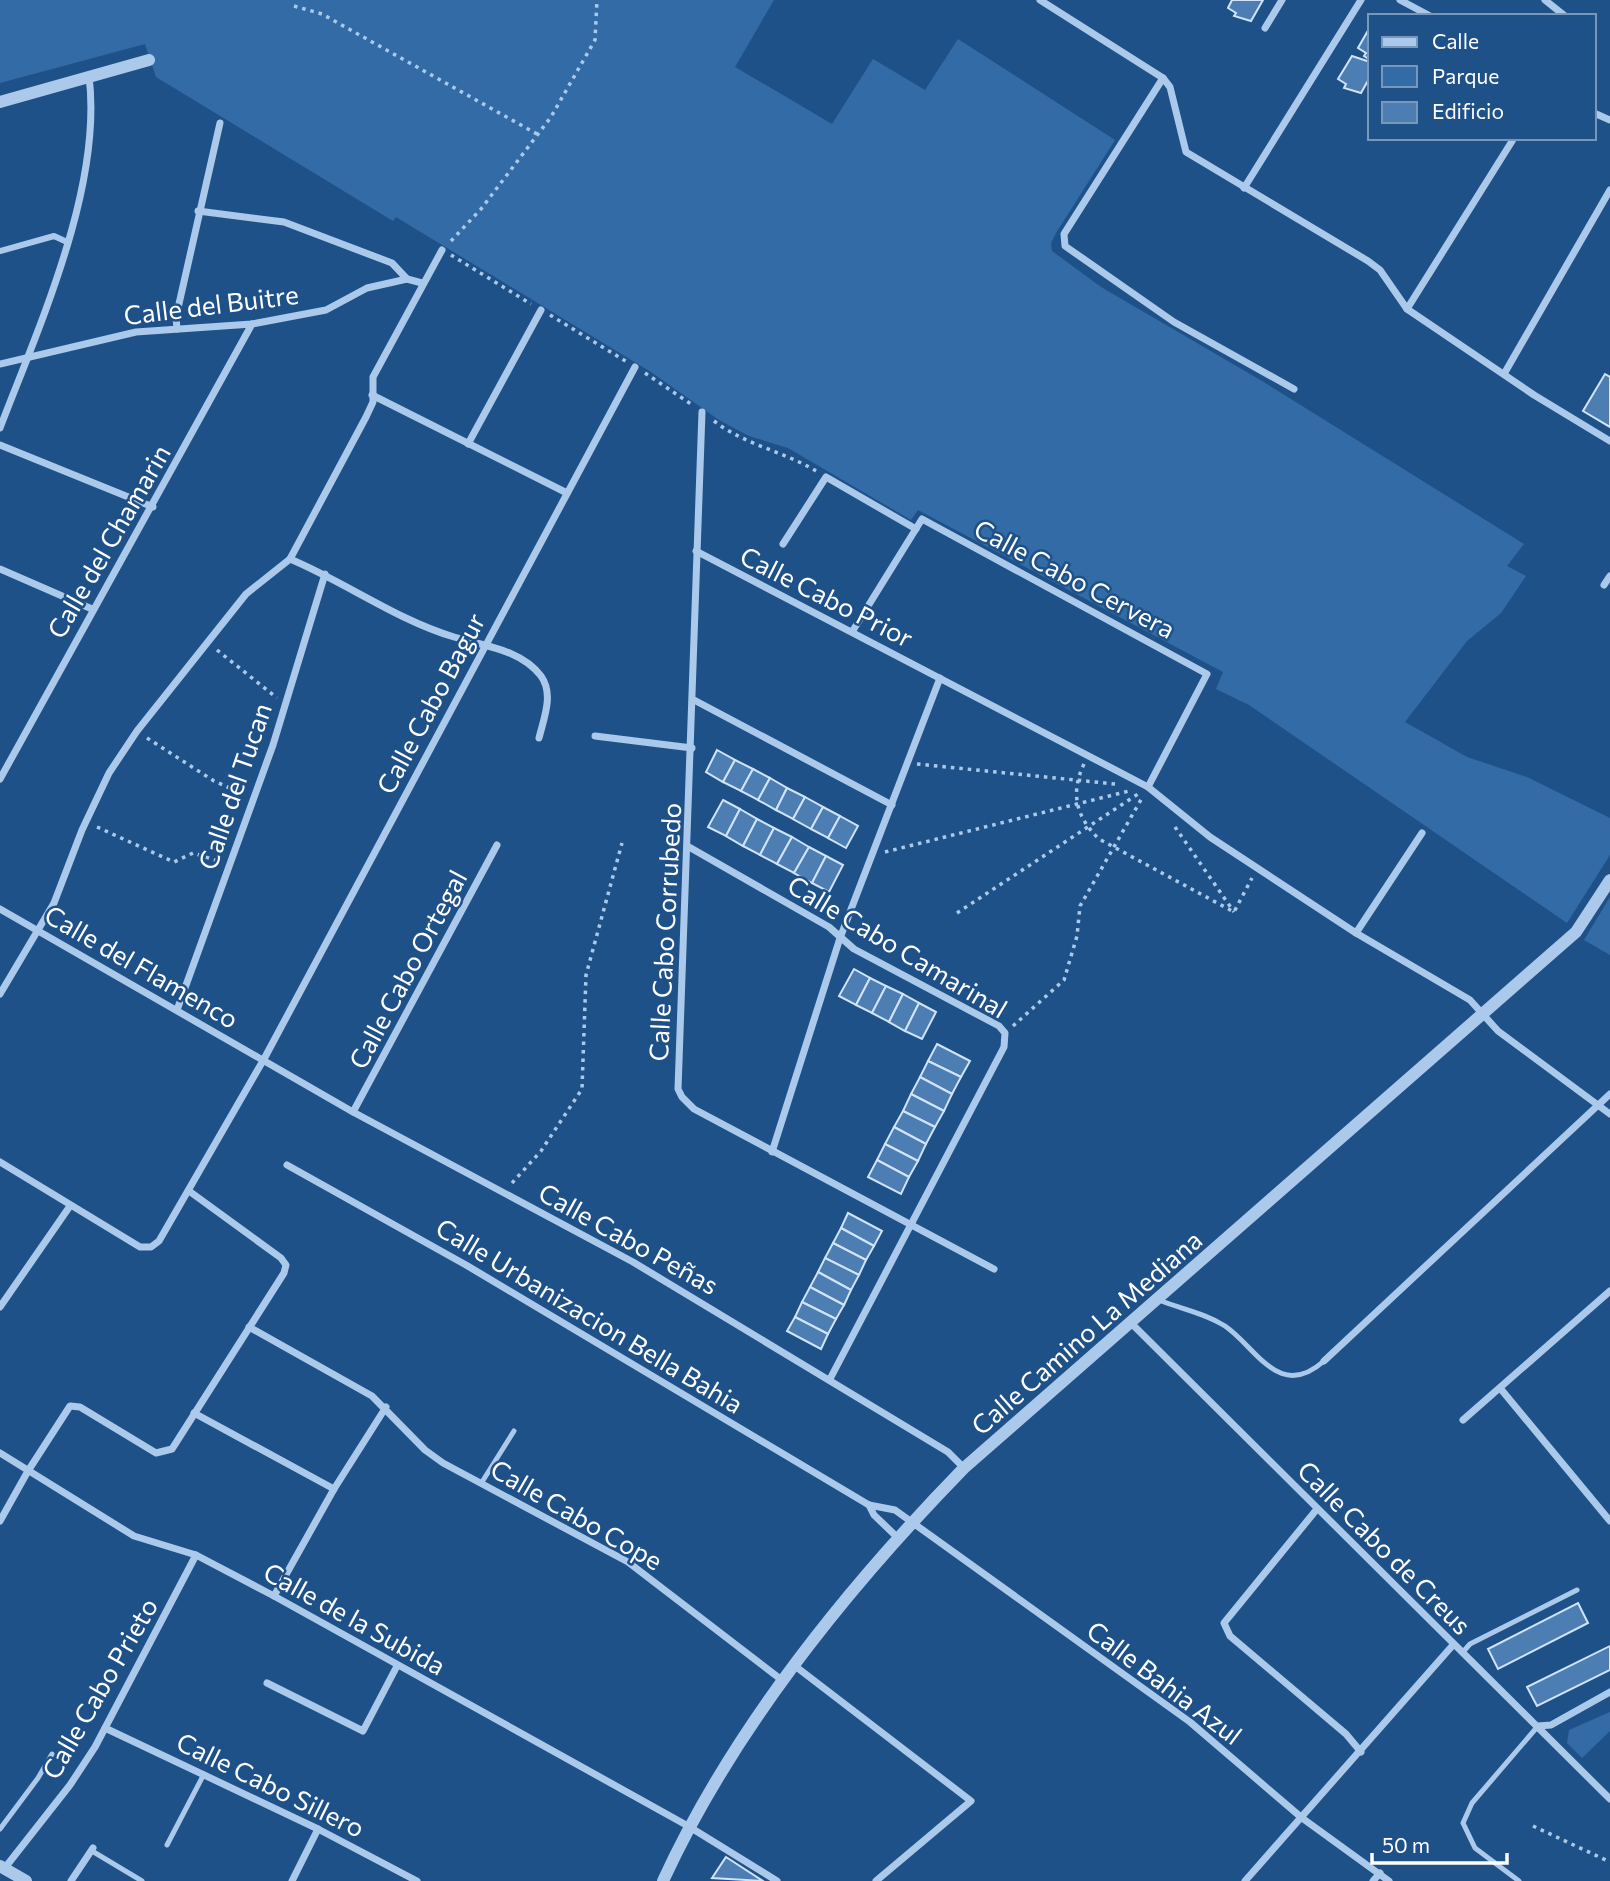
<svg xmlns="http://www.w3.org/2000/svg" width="1610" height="1881" font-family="Commissioner,sans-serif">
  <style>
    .green { fill: #336ba7 }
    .building { fill: #4c7db3; stroke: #d0e3f8; stroke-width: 2 }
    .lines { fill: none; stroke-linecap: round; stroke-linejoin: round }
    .path { stroke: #abcaeb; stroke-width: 3.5; stroke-dasharray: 3.5 5; stroke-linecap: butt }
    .service { stroke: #abcaeb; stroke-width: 5 }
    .pedestrian { stroke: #abcaeb; stroke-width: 6 }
    .minor { stroke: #abcaeb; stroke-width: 7 }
    .tertiary { stroke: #abcaeb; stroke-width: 12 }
    .labels { text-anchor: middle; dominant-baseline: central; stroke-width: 5; stroke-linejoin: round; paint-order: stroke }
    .street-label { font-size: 26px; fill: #fff; stroke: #1f5189 }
  </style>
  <rect width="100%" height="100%" fill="#1f5189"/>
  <!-- green -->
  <g class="green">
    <polygon points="0,0 774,0 735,67 832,124 873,59 925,90 958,39 1115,140 1056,233 1051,243 1052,251 1101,287 1262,381 1524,544 1507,566 1526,576 1501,613 1467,641 1405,722 1467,757 1527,777 1610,818 1610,855 1567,923 1249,705 1216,689 1223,672 918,510 911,520 788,448 749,436 719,420 651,372 396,217 393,221 156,77 145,44 0,83"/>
    <polygon points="1610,897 1610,955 1584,940"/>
    <polygon points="1610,1712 1610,1731 1582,1758 1567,1743 1569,1730"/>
  </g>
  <!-- building -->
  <g class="building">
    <polygon points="1232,0 1263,0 1251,21 1234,16 1236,13 1228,8"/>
    <polygon points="1370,27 1370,60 1364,56 1366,53 1358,48"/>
    <polygon points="1352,56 1370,62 1370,77 1361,93 1344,88 1346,84 1338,79"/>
    <polygon points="1605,374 1610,377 1610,427 1583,411"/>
    <polygon points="717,750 735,760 723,782 706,772"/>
    <polygon points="735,760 753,769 741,791 723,782"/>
    <polygon points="753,769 770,778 758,800 741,791"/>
    <polygon points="770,778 787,788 776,810 758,800"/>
    <polygon points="787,788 805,797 793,819 776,810"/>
    <polygon points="805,797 823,807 811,829 793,819"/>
    <polygon points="723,800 740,809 726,836 708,827"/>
    <polygon points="823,807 840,816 828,838 811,829"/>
    <polygon points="740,809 757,819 743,846 726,836"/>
    <polygon points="840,816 858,826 846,848 828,838"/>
    <polygon points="757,819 774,828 760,855 743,846"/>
    <polygon points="774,828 792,837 777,864 760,855"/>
    <polygon points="792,837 809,847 794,873 777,864"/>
    <polygon points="809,847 826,856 812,883 794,873"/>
    <polygon points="826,856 843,865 829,892 812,883"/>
    <polygon points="854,969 870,978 856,1005 839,996"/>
    <polygon points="870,978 886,986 872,1013 856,1005"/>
    <polygon points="886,986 903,994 889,1022 872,1013"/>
    <polygon points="903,994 919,1003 905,1031 889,1022"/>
    <polygon points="919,1003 936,1012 922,1039 905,1031"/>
    <polygon points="937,1044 970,1061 961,1077 928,1061"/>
    <polygon points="928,1061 961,1077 952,1094 920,1077"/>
    <polygon points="920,1077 952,1094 944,1111 911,1094"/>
    <polygon points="911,1094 944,1111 935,1127 903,1111"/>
    <polygon points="903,1111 935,1127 926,1144 894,1127"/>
    <polygon points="894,1127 926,1144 918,1161 885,1144"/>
    <polygon points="885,1144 918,1161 909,1177 877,1160"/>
    <polygon points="877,1160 909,1177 901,1194 868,1177"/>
    <polygon points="848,1213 882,1231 874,1246 841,1228"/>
    <polygon points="841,1228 874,1246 866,1260 833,1243"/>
    <polygon points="833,1243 866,1260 859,1275 825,1258"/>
    <polygon points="825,1258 859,1275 851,1290 818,1272"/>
    <polygon points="818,1272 851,1290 844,1305 810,1287"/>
    <polygon points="810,1287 844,1305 836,1319 802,1302"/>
    <polygon points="802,1302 836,1319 828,1334 795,1317"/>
    <polygon points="795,1317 828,1334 821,1349 787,1331"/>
    <polygon points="1578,1603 1588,1623 1498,1669 1488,1649"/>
    <polygon points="1610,1646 1610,1670 1537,1706 1527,1687"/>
    <polygon points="726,1857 763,1881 712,1878"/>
  </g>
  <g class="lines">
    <!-- path -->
    <g class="path">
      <polyline points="294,6 322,14 537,134"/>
      <polyline points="451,241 481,209 551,117 595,40 597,0"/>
      <polyline points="451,255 531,304"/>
      <polyline points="550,315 627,362"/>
      <polyline points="645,373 694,406"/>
      <path d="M 714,421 C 745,445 783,451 816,471"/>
      <polyline points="217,650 277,698"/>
      <polyline points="147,738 214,781 243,794"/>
      <polyline points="917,764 1115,784"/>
      <path d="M 1084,764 C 1070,793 1076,817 1099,839 L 1234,912 L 1252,878"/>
      <polyline points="97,827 174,862 193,853 218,861"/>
      <polyline points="1175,827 1234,912"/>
      <polyline points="885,852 1129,791"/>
      <polyline points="957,913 1138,794"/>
      <polyline points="1013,1026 1064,980 1077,936 1080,906 1142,798"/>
      <polyline points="512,1183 541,1151 582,1089 586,975 622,843"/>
      <polyline points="1533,1826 1610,1862"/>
    </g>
    <!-- service -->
    <g class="service">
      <path d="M 1159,1300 C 1181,1309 1205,1313 1225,1326 C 1257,1348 1279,1401 1324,1361"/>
      <polyline points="482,1482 514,1431"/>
      <polyline points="1462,1653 1470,1644 1577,1590"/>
      <polyline points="0,1829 38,1778 52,1754"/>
      <polyline points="167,1845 204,1774"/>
      <polyline points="92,1851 142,1881"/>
      <polyline points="1519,1881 1475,1848 1463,1823 1472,1803 1538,1726"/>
    </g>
    <!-- pedestrian -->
    <polyline class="pedestrian" points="0,251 54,236 67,242"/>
    <!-- minor -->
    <g class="minor">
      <polyline points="1040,0 1163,78 1170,87 1186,152 1368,261 1380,270 1407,309 1534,395 1610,441"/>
      <polyline points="1400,0 1430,16"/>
      <polyline points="1545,0 1565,16"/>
      <polyline points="1265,28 1282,0"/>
      <polyline points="1163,78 1064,234 1065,246 1174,322 1294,389"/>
      <polyline points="1594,113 1610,120"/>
      <polyline points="1244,188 1361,0"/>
      <polyline points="198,211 284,222 392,263 407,279"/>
      <polyline points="1407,309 1514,138"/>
      <polyline points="177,329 176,317 220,123"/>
      <polyline points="0,364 136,332 252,324 326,310 367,288 407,279 422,283"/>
      <polyline points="1504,374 1610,190"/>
      <polyline points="372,395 567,493"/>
      <polyline points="702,412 678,1089 682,1097 694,1109 994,1269"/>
      <path d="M 0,428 C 39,326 103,186 89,76"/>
      <polyline points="468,444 541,310"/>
      <polyline points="0,445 153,507"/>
      <polyline points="783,544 826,477 916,529"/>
      <polyline points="696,551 1148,787 1207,674 922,519 852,632"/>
      <path d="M 290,559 C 345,582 397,620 454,637 C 483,646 521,649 541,676 C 554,694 544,718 539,738"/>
      <polyline points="0,569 92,609"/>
      <polyline points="1604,585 1610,576"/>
      <polyline points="694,700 892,805"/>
      <polyline points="595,736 692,748"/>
      <polyline points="0,779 252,324"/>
      <polyline points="1148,787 1210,837 1356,933 1470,1000 1498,1031 1610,1114"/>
      <polyline points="689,847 829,927 854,949 999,1026 1005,1033 1004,1047 830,1379"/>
      <polyline points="0,909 353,1112 633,1262 948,1452 964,1468"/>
      <polyline points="1356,933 1422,833"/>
      <polyline points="0,994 54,903 82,830 109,773 137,731 246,594 290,559 366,417 373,402 373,377 442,250"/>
      <polyline points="177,1010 273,745 325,574"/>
      <polyline points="353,1112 497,845"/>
      <polyline points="772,1152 840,938 940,678"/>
      <polyline points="0,1162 140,1247 151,1247 159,1241 264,1059 635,367"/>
      <polyline points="287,1165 466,1265 869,1505 895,1510 1190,1722 1302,1818 1389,1881"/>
      <polyline points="0,1307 70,1206"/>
      <polyline points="1132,1324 1610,1799"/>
      <polyline points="249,1327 372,1396 425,1450 443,1463 628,1562 783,1681"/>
      <polyline points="1324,1361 1610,1094"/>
      <polyline points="1500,1388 1610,1521"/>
      <polyline points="194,1413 334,1489"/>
      <polyline points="1463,1420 1610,1291"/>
      <polyline points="0,1453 134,1536 196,1555 274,1596 688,1826 777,1881"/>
      <polyline points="869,1505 874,1515 898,1538"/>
      <polyline points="1317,1509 1224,1623 1230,1636 1346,1734 1361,1752"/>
      <polyline points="0,1521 28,1471 70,1406 80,1407 156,1453 172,1449 284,1273 286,1265 281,1258 189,1191"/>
      <polyline points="274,1596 334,1489 386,1407"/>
      <polyline points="795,1666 971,1801 876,1881"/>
      <polyline points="267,1683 363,1731 397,1666"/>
      <polyline points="1538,1726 1551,1725 1610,1692"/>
      <polyline points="105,1728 318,1829 417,1881"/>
      <polyline points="4,1869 70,1785 95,1747 196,1555"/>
      <polyline points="71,1881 93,1848"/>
      <polyline points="292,1881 318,1829"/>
      <polyline points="1245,1881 1453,1645"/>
      <polyline points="1373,1881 1380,1873"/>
    </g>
    <!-- tertiary -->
    <g class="tertiary">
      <polyline points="0,102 149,60"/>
      <polyline points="0,1866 26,1881"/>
      <path d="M 663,1881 C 733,1729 848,1587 964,1468 L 1576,932 L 1610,880"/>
    </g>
  </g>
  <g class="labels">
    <!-- street labels -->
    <g class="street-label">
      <text transform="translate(211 304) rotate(-7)">Calle del Buitre</text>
      <text transform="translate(108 541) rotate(-60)">Calle del Chamarin</text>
      <text transform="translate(1075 578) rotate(28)">Calle Cabo Cervera</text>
      <text transform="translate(827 596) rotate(27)">Calle Cabo Prior</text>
      <text transform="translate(430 703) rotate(-62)">Calle Cabo Bagur</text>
      <text transform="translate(234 786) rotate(-71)">Calle del Tucan</text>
      <text transform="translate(664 932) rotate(-87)">Calle Cabo Corrubedo</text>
      <text transform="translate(898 946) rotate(31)">Calle Cabo Camarinal</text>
      <text transform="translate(142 966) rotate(30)">Calle del Flamenco</text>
      <text transform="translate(407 969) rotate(-62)">Calle Cabo Ortegal</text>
      <text transform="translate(629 1238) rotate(29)">Calle Cabo Peñas</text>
      <text transform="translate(590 1315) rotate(31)">Calle Urbanizacion Bella Bahia</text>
      <text transform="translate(1086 1332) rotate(-41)">Calle Camino La Mediana</text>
      <text transform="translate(577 1514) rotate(30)">Calle Cabo Cope</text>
      <text transform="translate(1385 1547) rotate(45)">Calle Cabo de Creus</text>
      <text transform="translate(355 1618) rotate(29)">Calle de la Subida</text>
      <text transform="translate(1165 1682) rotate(37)">Calle Bahia Azul</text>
      <text transform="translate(99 1688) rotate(-60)">Calle Cabo Prieto</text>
      <text transform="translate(271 1784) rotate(26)">Calle Cabo Sillero</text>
    </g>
  </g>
  <!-- legend -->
  <rect x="1368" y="14" width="228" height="126" fill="#1f5189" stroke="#7997b8" stroke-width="2"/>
  <rect x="1382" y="37" width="35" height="10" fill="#abcaeb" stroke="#7997b8" stroke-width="2"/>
  <text x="1432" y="49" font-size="21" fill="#ffffff">Calle</text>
  <rect x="1382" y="66" width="35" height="21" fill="#336ba7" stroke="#7997b8" stroke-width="2"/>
  <text x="1432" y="84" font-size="21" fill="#ffffff">Parque</text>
  <rect x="1382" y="102" width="35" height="21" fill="#4c7db3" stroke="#7997b8" stroke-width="2"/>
  <text x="1432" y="119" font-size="21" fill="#ffffff">Edificio</text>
  <!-- scale -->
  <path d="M1372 1853v10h135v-10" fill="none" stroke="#ffffff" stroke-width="3.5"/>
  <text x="1382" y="1853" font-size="21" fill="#ffffff" stroke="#1f5189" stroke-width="5" paint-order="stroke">50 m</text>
</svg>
